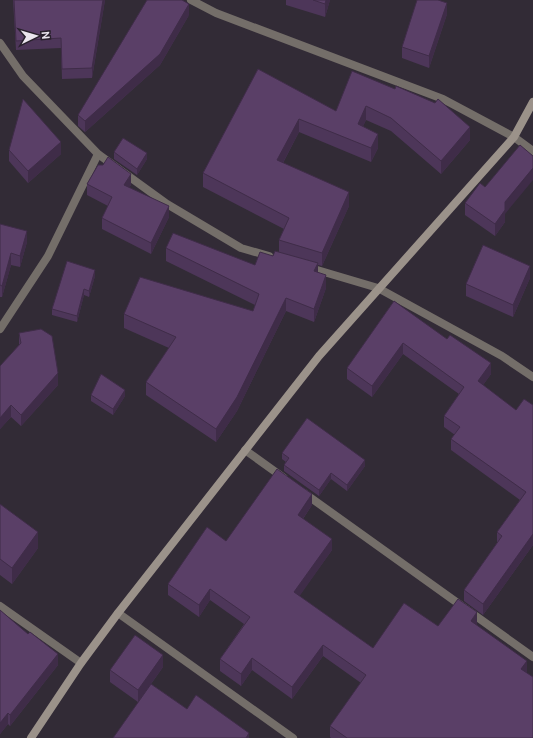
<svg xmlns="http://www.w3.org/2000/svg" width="533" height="738" font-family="Ubuntu,sans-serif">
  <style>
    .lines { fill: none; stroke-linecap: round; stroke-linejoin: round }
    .street { stroke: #746e69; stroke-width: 8 }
    .secondary { stroke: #9b928a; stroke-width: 8 }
    .wall { fill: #4d3659 }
    .shaded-wall { fill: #3f2c48 }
    .building { fill: #5a3f67; stroke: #3f2c48 }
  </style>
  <rect width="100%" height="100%" fill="#322b36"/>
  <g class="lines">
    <!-- street -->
    <g class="street">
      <polyline points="191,0 216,13 443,99 514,137 533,151"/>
      <polyline points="0,43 23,76 98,154 167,204 241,248 269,256"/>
      <polyline points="307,267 378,288 502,356 533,377"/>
      <polyline points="0,329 48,256 98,154"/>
      <polyline points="245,450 284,478"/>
      <polyline points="304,493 533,657"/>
      <polyline points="0,606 81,663"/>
      <polyline points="118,613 293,738"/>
    </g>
    <!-- secondary -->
    <polyline class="secondary" points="31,738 81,663 118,613 319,356 514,137 533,102"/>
  </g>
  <!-- wall -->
  <g class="wall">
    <polygon points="13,0 105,0 92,78 62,79 61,48 16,50"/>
    <polygon points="286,0 330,0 325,17 286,5"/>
    <polygon points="447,14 429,68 402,58 402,47"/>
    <polygon points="189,15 160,65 85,132 78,126 78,115"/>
    <polygon points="258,69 336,111 352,71 470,140 441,174 391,131 366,120 363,126 378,148 371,162 299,132 283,163 349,206 322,266 318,265 318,272 326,288 314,322 286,311 237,411 216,442 146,395 146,382 169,348 124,328 124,314 253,311 255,305 166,261 166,248 255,265 279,252 279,240 284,229 203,187 203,173"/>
    <polygon points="9,150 61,154 28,183 9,161"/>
    <polygon points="114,152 147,159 137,175 114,159"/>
    <polygon points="87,184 131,185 129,187 169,217 151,254 102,229 102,218 108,206 87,195"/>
    <polygon points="465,203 505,214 505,222 495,236 465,215"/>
    <polygon points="0,224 27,242 20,267 11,265 2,297 0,297"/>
    <polygon points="95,276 89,297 84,295 77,322 52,315 52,309"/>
    <polygon points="530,278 513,317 466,296 466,284"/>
    <polygon points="394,301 491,374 483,385 516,410 533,545 483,615 464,601 464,590 497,543 497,532 520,500 451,450 451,439 455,435 444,427 444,416 459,394 403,354 372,397 347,379 347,368"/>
    <polygon points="19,333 58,385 21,426 11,417 0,429 0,366 19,345"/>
    <polygon points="91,395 125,396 113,415 91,401"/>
    <polygon points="282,453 365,466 347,491 331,479 319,496 284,471 284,465 286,462 282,459"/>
    <polygon points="0,504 38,548 12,584 0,575"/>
    <polygon points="312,505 303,519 332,550 299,596 373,648 438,626 477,624 476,625 527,673 533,738 331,738 330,737 330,726 361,683 323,656 292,699 252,670 241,686 220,671 220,659 244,624 210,600 199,617 168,595 168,584 226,541"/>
    <polygon points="0,610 58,665 10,726 8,724 0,734"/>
    <polygon points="163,667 151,684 187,709 249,738 138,702 110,682 110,670"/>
  </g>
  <!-- shaded-wall -->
  <g class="shaded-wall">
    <polygon points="103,0 105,0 92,78 92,68"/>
    <polygon points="326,0 330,0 325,17 325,4"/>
    <polygon points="447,3 447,14 429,68 429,56"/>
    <polygon points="189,4 189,15 160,65 85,132 85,121"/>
    <polygon points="366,106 366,120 358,137 358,124"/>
    <polygon points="299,119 299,132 277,174 277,160"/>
    <polygon points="470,127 470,140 441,174 441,161"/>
    <polygon points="378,134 378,148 371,162 371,148"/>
    <polygon points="61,142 61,154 28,183 28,171"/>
    <polygon points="147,153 147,159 137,175 137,169"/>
    <polygon points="533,168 533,180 505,214 505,222 495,236 495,224 505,202"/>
    <polygon points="131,174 131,185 124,195 124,185"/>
    <polygon points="349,192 349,206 322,266 322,253"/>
    <polygon points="169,206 169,217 151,254 151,243"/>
    <polygon points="27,231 27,242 20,267 20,256"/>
    <polygon points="11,253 11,265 2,297 2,286"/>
    <polygon points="318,263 318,276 314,271"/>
    <polygon points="530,266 530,278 513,317 513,305"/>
    <polygon points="95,270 95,276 89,297 89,291"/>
    <polygon points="326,275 326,288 314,322 314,309"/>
    <polygon points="84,289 84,295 77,322 77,316"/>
    <polygon points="286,298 286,311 237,411 216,442 216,429"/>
    <polygon points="403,343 403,354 372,397 372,386"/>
    <polygon points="491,363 491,374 478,392 478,381"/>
    <polygon points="58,373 58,385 21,426 21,415"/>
    <polygon points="125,390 125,396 113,415 113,409"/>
    <polygon points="11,405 11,417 0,429 0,418"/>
    <polygon points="365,460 365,466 347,491 347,485"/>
    <polygon points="331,473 331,479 319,496 319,490"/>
    <polygon points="312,494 312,505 298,526 298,515"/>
    <polygon points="38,532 38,548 12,584 12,568"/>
    <polygon points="533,534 533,545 483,615 483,604"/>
    <polygon points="332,539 332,550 294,604 294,592"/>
    <polygon points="210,589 210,600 199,617 199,605"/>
    <polygon points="477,612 477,624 471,633 471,621"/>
    <polygon points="323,645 323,656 292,699 292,687"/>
    <polygon points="58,654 58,665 10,726 10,715"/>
    <polygon points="163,655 163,667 138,702 138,690"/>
    <polygon points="252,658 252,670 241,686 241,674"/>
    <polygon points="527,661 527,673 521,681 521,669"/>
    <polygon points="8,713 8,724 0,734 0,723"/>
    <polygon points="249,733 249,738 246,738"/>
  </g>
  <!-- building -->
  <g class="building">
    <polygon points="14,0 103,0 92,68 62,69 61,38 16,41"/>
    <polygon points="147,0 182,0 189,4 160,54 85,121 78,115"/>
    <polygon points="313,0 326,0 325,4"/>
    <polygon points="417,0 438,0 447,3 429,56 402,47"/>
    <polygon points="258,69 336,111 352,71 395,89 396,86 435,103 438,99 470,127 441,161 391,118 366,106 358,124 378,134 371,148 299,119 277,160 349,192 322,253 279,240 289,218 203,173"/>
    <polygon points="23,99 61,142 28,171 9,150"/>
    <polygon points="123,138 147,153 137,169 114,152"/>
    <polygon points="520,145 533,156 533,168 505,202 505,210 495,224 465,203 480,183 485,187"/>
    <polygon points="108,157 131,174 124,185 169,206 151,243 102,218 112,197 87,184 98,165 103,165"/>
    <polygon points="0,224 27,231 20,256 11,253 2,286 0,285"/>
    <polygon points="173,233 255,265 260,252 273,256 275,251 318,263 314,271 326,275 314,309 286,298 237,397 216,429 146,382 176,337 124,314 140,277 253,311 259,294 166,248"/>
    <polygon points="483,245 530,266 513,305 466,284"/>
    <polygon points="67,261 95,270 89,291 84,289 77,316 52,309"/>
    <polygon points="394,301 447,339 450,335 491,363 478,381 516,410 524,399 533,405 533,534 483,604 464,590 502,536 497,532 526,492 451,439 460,427 444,416 464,387 403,343 372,386 347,368"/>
    <polygon points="41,329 52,336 58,373 21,415 11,405 0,418 0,366 21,343 19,333"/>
    <polygon points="101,374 125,390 113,409 91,395"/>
    <polygon points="307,418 365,460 347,485 331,473 319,490 284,465 289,458 282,453"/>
    <polygon points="277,469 312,494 298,515 332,539 294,592 373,648 404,603 438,626 458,599 477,612 471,621 527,661 521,669 533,677 533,738 347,738 330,726 366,675 323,645 292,687 252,658 241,674 220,659 250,617 210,589 199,605 168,584 207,527 226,541"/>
    <polygon points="0,504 38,532 12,568 0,559"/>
    <polygon points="0,610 28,634 30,632 58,654 10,715 8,713 0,723"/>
    <polygon points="135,635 163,655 138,690 110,670"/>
    <polygon points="151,684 187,709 196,695 249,733 246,738 113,738"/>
  </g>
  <!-- north arrow -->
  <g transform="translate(36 36) rotate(85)" stroke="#28212c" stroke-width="3" paint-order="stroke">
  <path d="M0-3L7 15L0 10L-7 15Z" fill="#ebe6ee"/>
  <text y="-6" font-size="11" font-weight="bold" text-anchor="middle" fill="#ebe6ee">N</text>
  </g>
</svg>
